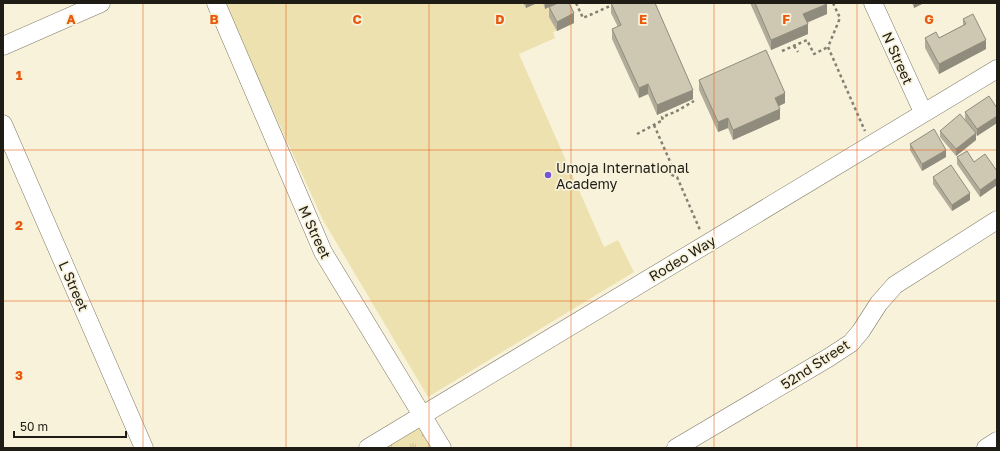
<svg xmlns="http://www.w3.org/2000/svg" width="1000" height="451" font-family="'Golos Text',sans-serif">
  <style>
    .grass { fill: url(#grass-tufts) }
    .pitch { fill: #ede1b0 }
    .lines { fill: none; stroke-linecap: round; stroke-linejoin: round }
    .minor-casing { stroke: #7f7a65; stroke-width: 19 }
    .path { stroke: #858172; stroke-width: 2.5; stroke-dasharray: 3 3; stroke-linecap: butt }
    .minor { stroke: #fff; stroke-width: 18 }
    .wall { fill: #b1ac99 }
    .shaded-wall { fill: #908c7d }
    .building { fill: #cec8b2; stroke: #908c7d }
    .grid { fill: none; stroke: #e8590c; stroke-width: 1; stroke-opacity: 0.55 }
    .poi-dot { fill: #7557d1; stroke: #f8f2db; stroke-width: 1.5 }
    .labels { text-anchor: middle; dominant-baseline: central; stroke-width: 3.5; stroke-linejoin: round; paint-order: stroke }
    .street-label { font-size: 14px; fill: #1e1c14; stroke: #f8f2db }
    .poi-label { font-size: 14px; fill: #1e1c14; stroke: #f8f2db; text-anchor: start }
    .grid-label { font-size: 13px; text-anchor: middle; font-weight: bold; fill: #e8590c; stroke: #f8f2db; stroke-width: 3.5; stroke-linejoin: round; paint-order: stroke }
  </style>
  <defs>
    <pattern id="grass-tufts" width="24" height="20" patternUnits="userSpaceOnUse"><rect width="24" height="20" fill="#ede1b0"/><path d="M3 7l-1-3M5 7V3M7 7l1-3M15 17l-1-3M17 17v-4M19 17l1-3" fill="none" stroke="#cbc096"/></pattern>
  </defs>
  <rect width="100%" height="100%" fill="#f8f2db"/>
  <!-- grass -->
  <polygon class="grass" points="422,416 440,448 368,448"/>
  <!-- pitch -->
  <polygon class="pitch" points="224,3 523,3 526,8 537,3 543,3 545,9 555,4 559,12 550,17 557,31 553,32 555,38 519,54 604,247 618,240 634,272 428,397 323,220"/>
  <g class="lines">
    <defs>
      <g id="minor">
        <polyline points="216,3 323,252 442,448"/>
        <polyline points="873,3 923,112"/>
        <polyline points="3,46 101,3"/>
        <polyline points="3,124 144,448"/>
        <polyline points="368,448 997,69"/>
        <polyline points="676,448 828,358 851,343 861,331 879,303 895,285 997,220"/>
        <polyline points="986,448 997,441"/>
      </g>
    </defs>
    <!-- minor casing -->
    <use href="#minor" class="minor-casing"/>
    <!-- path -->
    <g class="path">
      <polyline points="576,3 583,18 617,3"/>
      <polyline points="833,3 840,18 828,47 865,131"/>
      <polyline points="794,46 798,52"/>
      <polyline points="782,51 807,40 814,54 828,47"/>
      <polyline points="654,125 672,166 670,171 672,175 677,177 700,230"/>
      <polyline points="637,134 663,120 662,117 675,112 694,101"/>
    </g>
    <!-- minor -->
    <use href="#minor" class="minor"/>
  </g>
  <!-- wall -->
  <g class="wall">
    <polygon points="523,3 537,3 526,8"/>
    <polygon points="543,3 569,3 574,23 557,31 549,17 549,7 555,4 545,9"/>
    <polygon points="611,3 693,99 657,115 648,94 639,98 612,39 612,29 618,27 611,13"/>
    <polygon points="750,3 826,3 827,14 807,23 808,34 771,50"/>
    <polygon points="912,3 924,3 914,8"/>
    <polygon points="963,19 986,49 939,74 925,48 925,38 939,38 963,25"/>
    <polygon points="699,80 785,103 779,106 780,119 733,140 728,128 718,132 699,90"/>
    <polygon points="997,108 997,123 977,136 976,134 976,140 956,156 940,137 940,131 971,128 965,119 965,112"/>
    <polygon points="910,144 946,157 922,171 910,150"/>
    <polygon points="997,153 997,162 996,161 996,154"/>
    <polygon points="957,157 974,162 997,171 997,185 980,197 957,164"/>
    <polygon points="933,177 970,200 952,211 933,184"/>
  </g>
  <!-- shaded-wall -->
  <g class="shaded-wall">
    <polygon points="526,3 537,3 526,8"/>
    <polygon points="545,3 555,3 555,4 545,9"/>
    <polygon points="914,3 924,3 914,8"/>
    <polygon points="827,4 827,14 803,24 803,14"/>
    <polygon points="574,13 574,23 557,31 557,22"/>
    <polygon points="808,24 808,34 771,50 771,40"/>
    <polygon points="986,40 986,49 939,74 939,64"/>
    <polygon points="648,84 648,94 639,98 639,88"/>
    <polygon points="693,90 693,99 657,115 657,105"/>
    <polygon points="785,93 785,103 775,108 775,98"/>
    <polygon points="780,109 780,119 733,140 733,130"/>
    <polygon points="997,116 997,123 977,136 977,129"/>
    <polygon points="728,118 728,128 718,132 718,122"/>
    <polygon points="976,133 976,140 956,156 956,149"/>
    <polygon points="946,150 946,157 922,171 922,164"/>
    <polygon points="997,178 997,185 980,197 980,190"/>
    <polygon points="970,193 970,200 952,211 952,205"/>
  </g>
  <!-- building -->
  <g class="building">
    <polygon points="558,3 569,3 574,13 557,22 549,7"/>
    <polygon points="611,3 655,3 693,90 657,105 648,84 639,88 612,29 621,25"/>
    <polygon points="755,3 826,3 827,4 803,14 808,24 771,40"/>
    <polygon points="973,14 986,40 939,64 925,38 936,32 939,38 966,24 963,19"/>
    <polygon points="766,50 785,93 775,98 780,109 733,130 728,118 718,122 699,80"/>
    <polygon points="989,96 997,108 997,116 977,129 965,112"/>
    <polygon points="960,114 976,133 956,149 940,131"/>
    <polygon points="934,129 946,150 922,164 910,144"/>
    <polygon points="967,151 974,162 985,154 997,171 997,178 980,190 957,157"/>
    <polygon points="951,165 970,193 952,205 933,177"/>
  </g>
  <!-- grid -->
  <path class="grid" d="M 143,3 L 143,448M 286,3 L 286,448M 429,3 L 429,448M 571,3 L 571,448M 714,3 L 714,448M 857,3 L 857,448M 3,150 L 997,150M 3,301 L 997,301"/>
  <!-- markers -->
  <circle class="poi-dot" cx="548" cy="175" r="4"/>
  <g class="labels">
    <!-- street labels -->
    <g class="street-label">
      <text transform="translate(898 58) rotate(66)">N Street</text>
      <text transform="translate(315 232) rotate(65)">M Street</text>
      <text transform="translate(682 258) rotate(-31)">Rodeo Way</text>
      <text transform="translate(74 286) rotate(66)">L Street</text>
      <text transform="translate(815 364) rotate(-33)">52nd Street</text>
    </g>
    <!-- poi labels -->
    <g class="poi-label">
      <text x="556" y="167">Umoja International<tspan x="556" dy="16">Academy</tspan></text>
    </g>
  </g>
  <g class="grid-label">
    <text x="71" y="24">A</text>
    <text x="214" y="24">B</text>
    <text x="357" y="24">C</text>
    <text x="500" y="24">D</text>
    <text x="643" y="24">E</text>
    <text x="786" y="24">F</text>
    <text x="929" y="24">G</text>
    <text x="19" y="80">1</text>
    <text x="19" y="230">2</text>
    <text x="19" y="380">3</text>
  </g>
  <!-- border -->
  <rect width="1000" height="451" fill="none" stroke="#1e1c14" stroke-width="8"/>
  <!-- scale -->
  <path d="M14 431v6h112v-6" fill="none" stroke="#1e1c14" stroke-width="2"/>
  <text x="20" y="431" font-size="12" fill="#1e1c14" stroke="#f8f2db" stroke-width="3" paint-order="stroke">50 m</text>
</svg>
